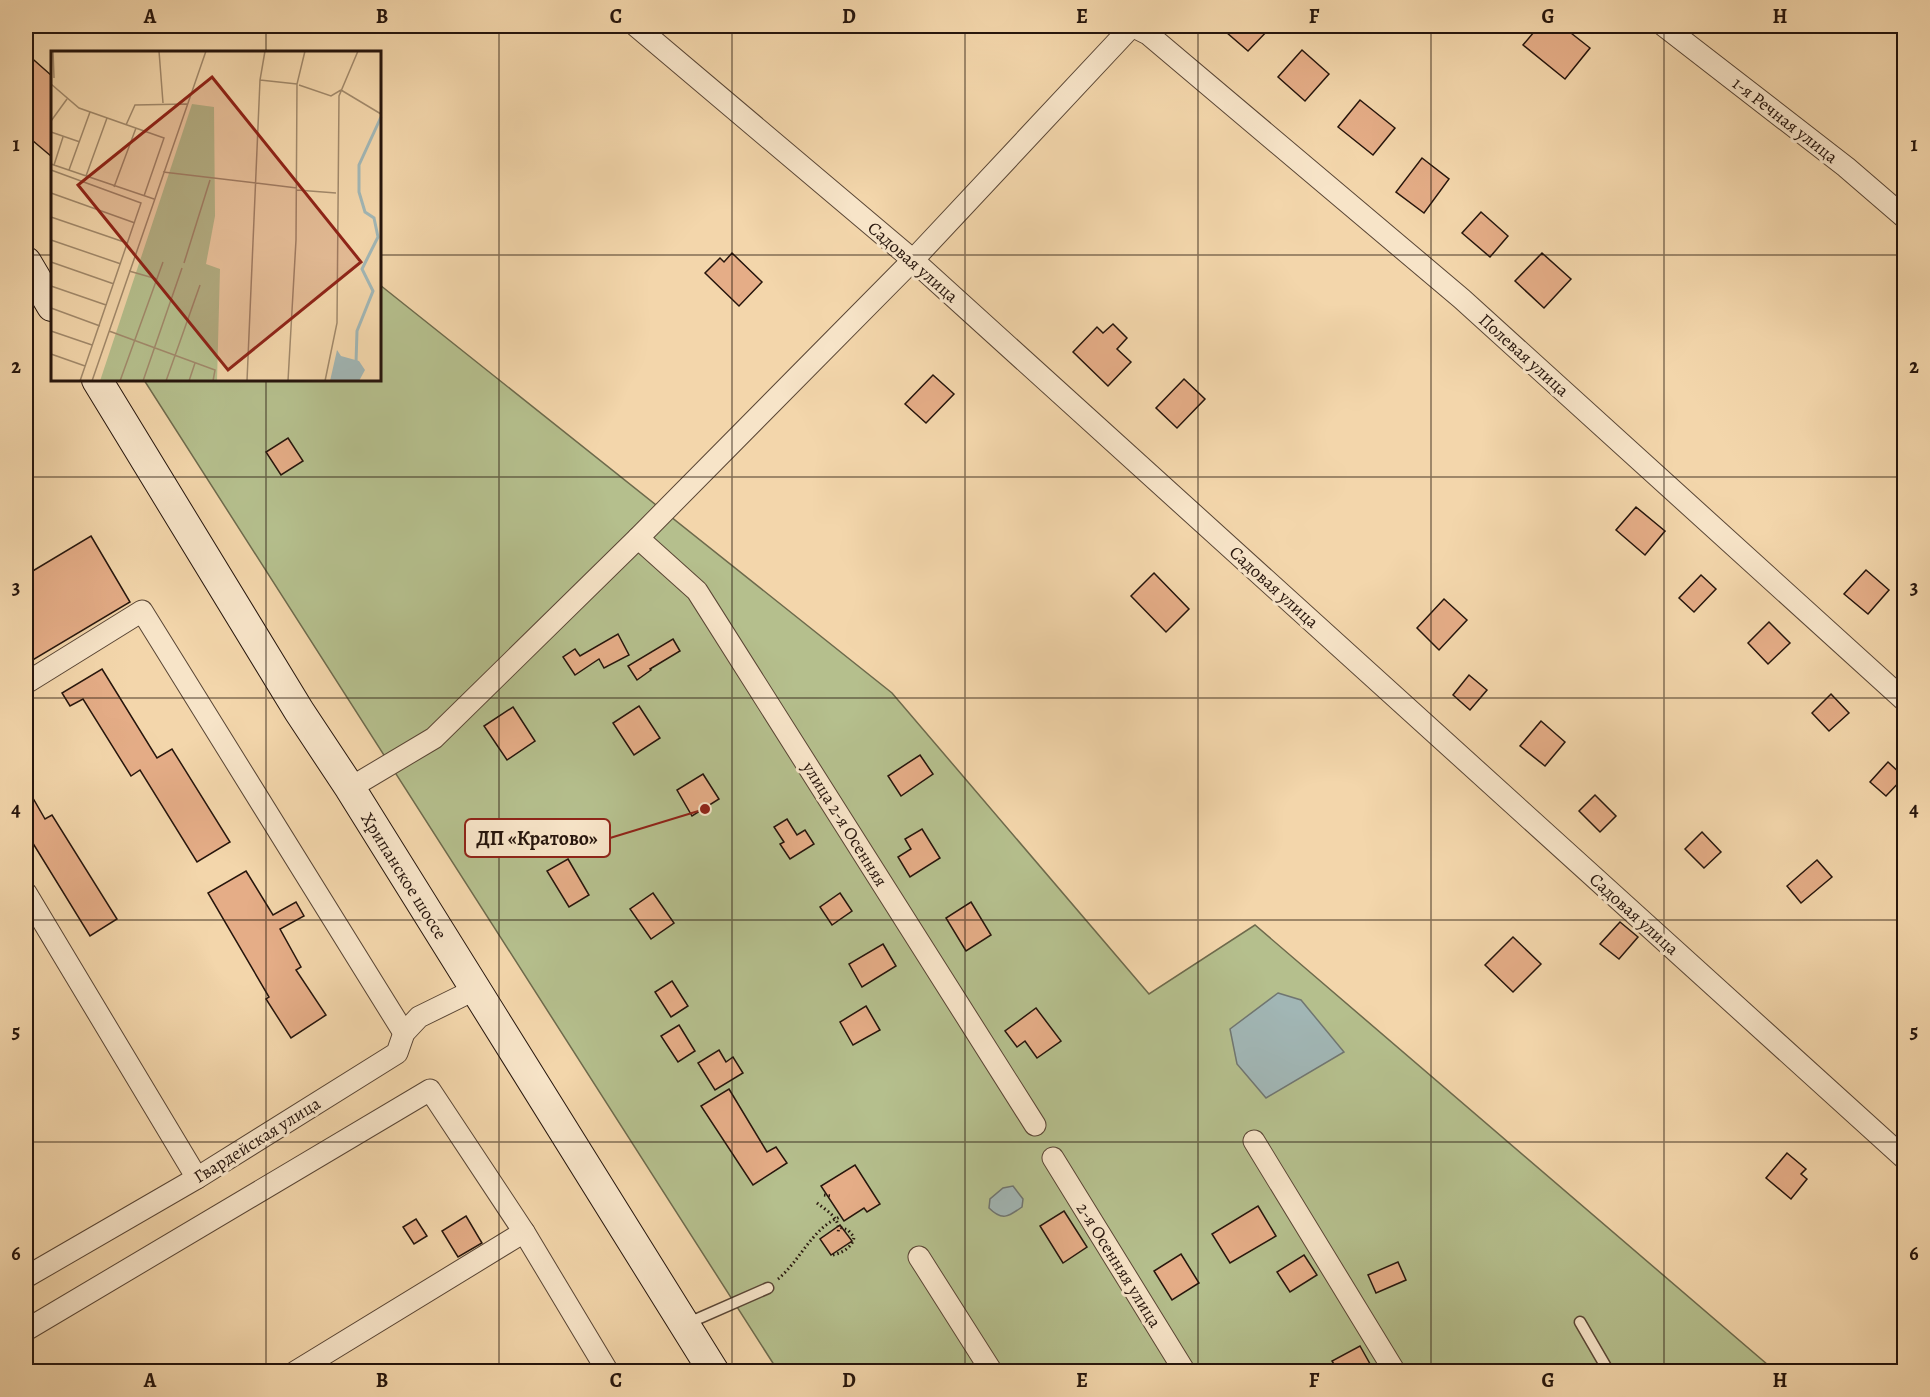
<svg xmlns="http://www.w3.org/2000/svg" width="1930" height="1397" font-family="Alegreya,serif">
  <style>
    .green { fill: #b5bf8d; stroke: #6e6a4c; stroke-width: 1.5 }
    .water { fill: #a1b6b5; stroke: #707671; stroke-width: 1.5 }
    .building { fill: #e5ad87; stroke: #26150c; stroke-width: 1.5 }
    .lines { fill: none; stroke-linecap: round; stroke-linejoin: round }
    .lane-casing { stroke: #594534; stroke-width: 13 }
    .street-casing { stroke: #594534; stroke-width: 23 }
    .secondary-casing { stroke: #26150c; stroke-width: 32 }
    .path { stroke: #26150c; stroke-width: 3; stroke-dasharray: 1.5 3; stroke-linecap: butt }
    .lane { stroke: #f7e4c8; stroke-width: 10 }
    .street { stroke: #f7e4c8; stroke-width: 21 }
    .secondary { stroke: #f7e4c8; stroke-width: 30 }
    .grid { fill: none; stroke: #26150c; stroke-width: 1.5; stroke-opacity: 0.55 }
    .labels { text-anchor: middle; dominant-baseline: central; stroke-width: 6; stroke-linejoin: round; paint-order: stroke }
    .street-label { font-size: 18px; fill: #26150c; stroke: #f7e4c8 }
    .inset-river { fill: none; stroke: #a1b6b5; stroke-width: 3 }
    .inset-road { fill: none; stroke: #a1896b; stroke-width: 1.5 }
    .view { fill: #8f2418; fill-opacity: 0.15; stroke: #8f2418; stroke-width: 3 }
    .inset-edge { fill: none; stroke: #26150c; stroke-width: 3 }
    .leader { fill: none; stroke: #8f2418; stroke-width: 2 }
    .callout-dot { fill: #8f2418; stroke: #f7e4c8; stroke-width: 2 }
    .callout { fill: #f7e4c8; stroke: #8f2418; stroke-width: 2 }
    .callout-label { font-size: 20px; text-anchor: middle; font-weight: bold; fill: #26150c }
    .neatline { fill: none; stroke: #26150c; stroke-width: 2 }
    .grid-label { font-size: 20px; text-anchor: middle; font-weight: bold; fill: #26150c }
  </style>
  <rect width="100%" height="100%" fill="#f3d6ab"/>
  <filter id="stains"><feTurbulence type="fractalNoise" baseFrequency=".00333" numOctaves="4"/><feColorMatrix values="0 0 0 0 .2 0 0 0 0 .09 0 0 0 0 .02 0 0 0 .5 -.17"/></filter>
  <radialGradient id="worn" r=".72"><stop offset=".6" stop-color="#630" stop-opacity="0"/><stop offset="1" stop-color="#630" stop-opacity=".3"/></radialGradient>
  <!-- green -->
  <polygon class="green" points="380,285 892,693 1149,994 1255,925 1775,1371 778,1371 144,380 380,380"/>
  <!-- water -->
  <g class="water">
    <polygon points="1278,993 1301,1000 1344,1052 1266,1098 1237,1064 1230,1029"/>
    <path d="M 1013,1186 L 1023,1199 L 1022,1207 C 1008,1217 1002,1221 989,1208 L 990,1199 L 1003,1188 Z"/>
  </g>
  <!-- building -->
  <g class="building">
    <polygon points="1219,26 1272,26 1248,51"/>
    <polygon points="1539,26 1562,26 1590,48 1565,79 1523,45"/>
    <polygon points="1302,50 1329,74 1305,101 1278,77"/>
    <polygon points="26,53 52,76 52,157 26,135"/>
    <polygon points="1360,100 1395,128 1373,155 1338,127"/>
    <polygon points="1422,158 1449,179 1424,213 1396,192"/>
    <polygon points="1481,212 1508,236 1490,257 1462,233"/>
    <polygon points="732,253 762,282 739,306 705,273 720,258 724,262"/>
    <polygon points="1542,253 1571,279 1544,308 1515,281"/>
    <polygon points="1113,324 1127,338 1117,349 1131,362 1108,386 1073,352 1097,327 1103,333"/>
    <polygon points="933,375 954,394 926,423 905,404"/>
    <polygon points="1184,379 1205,399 1177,428 1156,408"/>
    <polygon points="288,438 303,461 281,475 266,452"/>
    <polygon points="1636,507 1665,531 1645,555 1616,530"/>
    <polygon points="91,536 130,602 26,664 26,575"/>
    <polygon points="1866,570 1889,590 1868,614 1844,594"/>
    <polygon points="1154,573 1189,609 1166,632 1131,596"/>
    <polygon points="1701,575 1716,589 1694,612 1679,598"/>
    <polygon points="1444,599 1467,620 1439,650 1417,628"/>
    <polygon points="1769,622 1790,643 1768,664 1748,643"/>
    <polygon points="618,634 629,655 604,668 599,659 575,675 563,657 575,649 580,656"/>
    <polygon points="673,639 680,651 650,669 651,670 637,680 628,666"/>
    <polygon points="102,669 157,758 172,749 230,842 197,862 140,770 131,776 83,699 70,706 62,693"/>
    <polygon points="1469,675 1487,690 1470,710 1453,695"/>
    <polygon points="1831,694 1849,713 1829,731 1812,713"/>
    <polygon points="639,706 660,738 634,755 613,723"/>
    <polygon points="513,707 535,741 507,760 484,726"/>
    <polygon points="1541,721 1565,742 1545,766 1520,746"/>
    <polygon points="920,755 933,774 901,796 888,776"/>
    <polygon points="1888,762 1904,777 1886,796 1870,782"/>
    <polygon points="703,774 719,799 692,816 677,790"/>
    <polygon points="26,786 45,819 52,815 117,919 90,936 26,832"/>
    <polygon points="1595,795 1616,816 1600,832 1579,811"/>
    <polygon points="787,819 797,835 805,830 814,844 790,859 780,844 784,842 774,827"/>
    <polygon points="922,829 940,858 910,877 898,857 911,849 905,839"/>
    <polygon points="1702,832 1721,852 1704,868 1685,849"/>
    <polygon points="568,859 589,895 569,907 547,871"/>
    <polygon points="1817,860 1832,877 1801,903 1787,886"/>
    <polygon points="246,871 273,915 296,902 304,916 280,929 301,967 296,970 326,1015 291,1038 266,999 269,997 208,893"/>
    <polygon points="653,893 674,923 651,939 630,909"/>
    <polygon points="840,893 852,911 832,925 820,907"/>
    <polygon points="971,902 991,935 966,951 946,918"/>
    <polygon points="1620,922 1638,937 1619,959 1600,944"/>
    <polygon points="1513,937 1541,964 1513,992 1485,965"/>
    <polygon points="883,944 896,966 862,987 849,964"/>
    <polygon points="672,981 688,1006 671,1017 655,992"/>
    <polygon points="866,1006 880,1030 853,1045 840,1022"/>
    <polygon points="1036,1008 1061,1041 1037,1058 1025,1041 1017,1047 1005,1031"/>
    <polygon points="679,1025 695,1051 678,1062 661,1036"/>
    <polygon points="719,1050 726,1062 733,1057 743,1073 715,1090 698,1063"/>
    <polygon points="729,1089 767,1152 776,1147 787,1163 753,1185 701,1106"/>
    <polygon points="1787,1153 1806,1169 1801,1174 1807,1179 1791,1199 1766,1178"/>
    <polygon points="855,1165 880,1204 867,1212 864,1208 844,1221 821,1186"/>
    <polygon points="1258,1206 1276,1236 1230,1263 1212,1234"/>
    <polygon points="1064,1211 1087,1247 1063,1263 1040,1226"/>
    <polygon points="466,1216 482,1243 458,1257 442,1231"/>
    <polygon points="416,1219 427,1236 414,1244 403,1227"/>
    <polygon points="840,1225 852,1241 831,1255 820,1239"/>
    <polygon points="1181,1254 1199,1283 1172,1300 1154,1271"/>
    <polygon points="1304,1255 1317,1275 1290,1292 1277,1272"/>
    <polygon points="1398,1262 1406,1280 1376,1293 1368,1275"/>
    <polygon points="1360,1346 1374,1371 1338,1371 1332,1361"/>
  </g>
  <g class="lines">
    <defs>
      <g id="lane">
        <polyline points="1580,1322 1609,1372"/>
        <polyline points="686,1324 768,1288"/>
      </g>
      <g id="street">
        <polyline points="636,26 913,260 1904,1158"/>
        <polyline points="1132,26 1148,34 1462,299 1904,700"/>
        <polyline points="1664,26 1846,167 1904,217"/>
        <polyline points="638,538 697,591 1035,1125"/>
        <polyline points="26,683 142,611 404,1033"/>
        <polyline points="350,788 434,738 638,538 913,260 1132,26"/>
        <polyline points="26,893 197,1178"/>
        <polyline points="1254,1141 1395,1372"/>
        <polyline points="1053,1158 1185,1372"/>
        <polyline points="919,1257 992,1372"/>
        <polyline points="26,1277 197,1178 397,1053 404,1033 419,1017 474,990"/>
        <polyline points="26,1330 430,1090 524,1232 608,1372"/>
        <polyline points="295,1372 524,1232"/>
      </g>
      <g id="secondary">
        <polyline points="26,262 52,306"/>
        <polyline points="97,380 299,711 350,788 714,1372"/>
      </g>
    </defs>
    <!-- lane casing -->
    <use href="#lane" class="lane-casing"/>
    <!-- street casing -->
    <use href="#street" class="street-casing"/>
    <!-- secondary casing -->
    <use href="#secondary" class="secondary-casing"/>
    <!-- path -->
    <g class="path">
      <polyline points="824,1195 831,1196"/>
      <path d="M 817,1203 C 827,1211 841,1218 838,1233"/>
      <path d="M 833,1255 C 842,1253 853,1247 854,1237 L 848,1230 L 839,1227"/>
      <path d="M 778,1279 C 800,1261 813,1227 840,1217"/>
    </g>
    <!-- lane -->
    <use href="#lane" class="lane"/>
    <!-- street -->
    <use href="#street" class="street"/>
    <!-- secondary -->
    <use href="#secondary" class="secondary"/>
  </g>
  <!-- grid -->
  <path class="grid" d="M 266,26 L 266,52M 499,26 L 499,1372M 732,26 L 732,1372M 965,26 L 965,1372M 1198,26 L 1198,1372M 1431,26 L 1431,1372M 1664,26 L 1664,1372M 26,255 L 52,255M 380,255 L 1904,255M 266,380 L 266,1372M 26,477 L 1904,477M 26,698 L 1904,698M 26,920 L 1904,920M 26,1142 L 1904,1142"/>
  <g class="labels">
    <!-- street labels -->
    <g class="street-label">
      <text transform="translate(1785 120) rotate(38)">1-я Речная улица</text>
      <text transform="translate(913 262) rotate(41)">Садовая улица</text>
      <text transform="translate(1524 355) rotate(42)">Полевая улица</text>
      <text transform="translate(1274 587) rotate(42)">Садовая улица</text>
      <text transform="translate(845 824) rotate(58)">улица 2-я Осенняя</text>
      <text transform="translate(404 876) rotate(58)">Хрипанское шоссе</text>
      <text transform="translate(1634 914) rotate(42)">Садовая улица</text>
      <text transform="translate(257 1140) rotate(-32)">Гвардейская улица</text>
      <text transform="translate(1119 1265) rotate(58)">2-я Осенняя улица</text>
    </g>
  </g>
  <!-- overview -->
  <g transform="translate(51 51)">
    <rect width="330" height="330" fill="#f3d6ab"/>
    <path d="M 141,53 L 163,56 L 164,165 L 155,213 L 169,218 L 166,330 L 49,330 Z" fill="#b5bf8d"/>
    <path d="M 286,299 L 290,305 L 308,310 L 314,319 L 308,330 L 279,330 Z" fill="#a1b6b5"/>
    <path class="inset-river" d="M 305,312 L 306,280 L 322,240 L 311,218 L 327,186 L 323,167 L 314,161 L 308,141 L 308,114 L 330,66"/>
    <path class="inset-road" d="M 2,0 L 3,27M 108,0 L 112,52M 209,29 L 246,33M 0,33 L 28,57 L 113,87 L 93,145M 248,34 L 280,45 L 290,39M 290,39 L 330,63M 0,70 L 16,48M 75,74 L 84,54 L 136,53M 0,81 L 29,91M 0,113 L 103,148M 3,114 L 12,86M 0,119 L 90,152 L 29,330M 18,119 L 39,61M 112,121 L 246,137M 35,125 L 56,67M 63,136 L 85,77M 246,139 L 285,142M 0,142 L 84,172M 0,166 L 76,192M 0,189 L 70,213M 0,211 L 63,233M 133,212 L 159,129M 78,220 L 106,228M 0,235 L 55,254M 0,257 L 49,275M 0,280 L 41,294M 58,280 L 164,319 L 162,330M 0,303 L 34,315M 41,330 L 155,0M 69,330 L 112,211M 92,330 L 131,217M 115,330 L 149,234M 138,330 L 144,312M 196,330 L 209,29 L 214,0M 237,330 L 245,189 L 246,33 L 254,0M 274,330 L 286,272 L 288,45 L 307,0"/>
    <path class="view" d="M 161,26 L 310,211 L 177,319 L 27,134 Z"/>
    <rect width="330" height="330" class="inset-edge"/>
  </g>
  <!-- callouts -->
  <path class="leader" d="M705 809L610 838"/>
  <circle class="callout-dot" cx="705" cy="809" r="6"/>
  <rect class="callout" x="465" y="819" width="145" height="38" rx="6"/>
  <g class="callout-label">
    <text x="537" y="845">ДП «Кратово»</text>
  </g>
  <!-- margin -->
  <rect width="1930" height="1397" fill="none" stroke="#f3d6ab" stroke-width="66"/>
  <rect x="33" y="33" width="1864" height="1331" class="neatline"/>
  <g class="grid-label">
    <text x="150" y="23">A</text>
    <text x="382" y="23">B</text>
    <text x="616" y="23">C</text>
    <text x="849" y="23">D</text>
    <text x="1082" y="23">E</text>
    <text x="1314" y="23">F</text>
    <text x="1548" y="23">G</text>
    <text x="1780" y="23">H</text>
    <text x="16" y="151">1</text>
    <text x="1914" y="151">1</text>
    <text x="16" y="373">2</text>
    <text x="1914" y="373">2</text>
    <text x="16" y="594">3</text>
    <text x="1914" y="594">3</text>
    <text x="16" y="816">4</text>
    <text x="1914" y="816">4</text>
    <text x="16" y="1038">5</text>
    <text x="1914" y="1038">5</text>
    <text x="16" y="1260">6</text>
    <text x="1914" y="1260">6</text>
    <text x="150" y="1387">A</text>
    <text x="382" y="1387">B</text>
    <text x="616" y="1387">C</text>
    <text x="849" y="1387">D</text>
    <text x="1082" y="1387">E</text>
    <text x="1314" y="1387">F</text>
    <text x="1548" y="1387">G</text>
    <text x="1780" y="1387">H</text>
  </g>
  <rect width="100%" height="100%" filter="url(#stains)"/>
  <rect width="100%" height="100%" fill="url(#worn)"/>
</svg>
